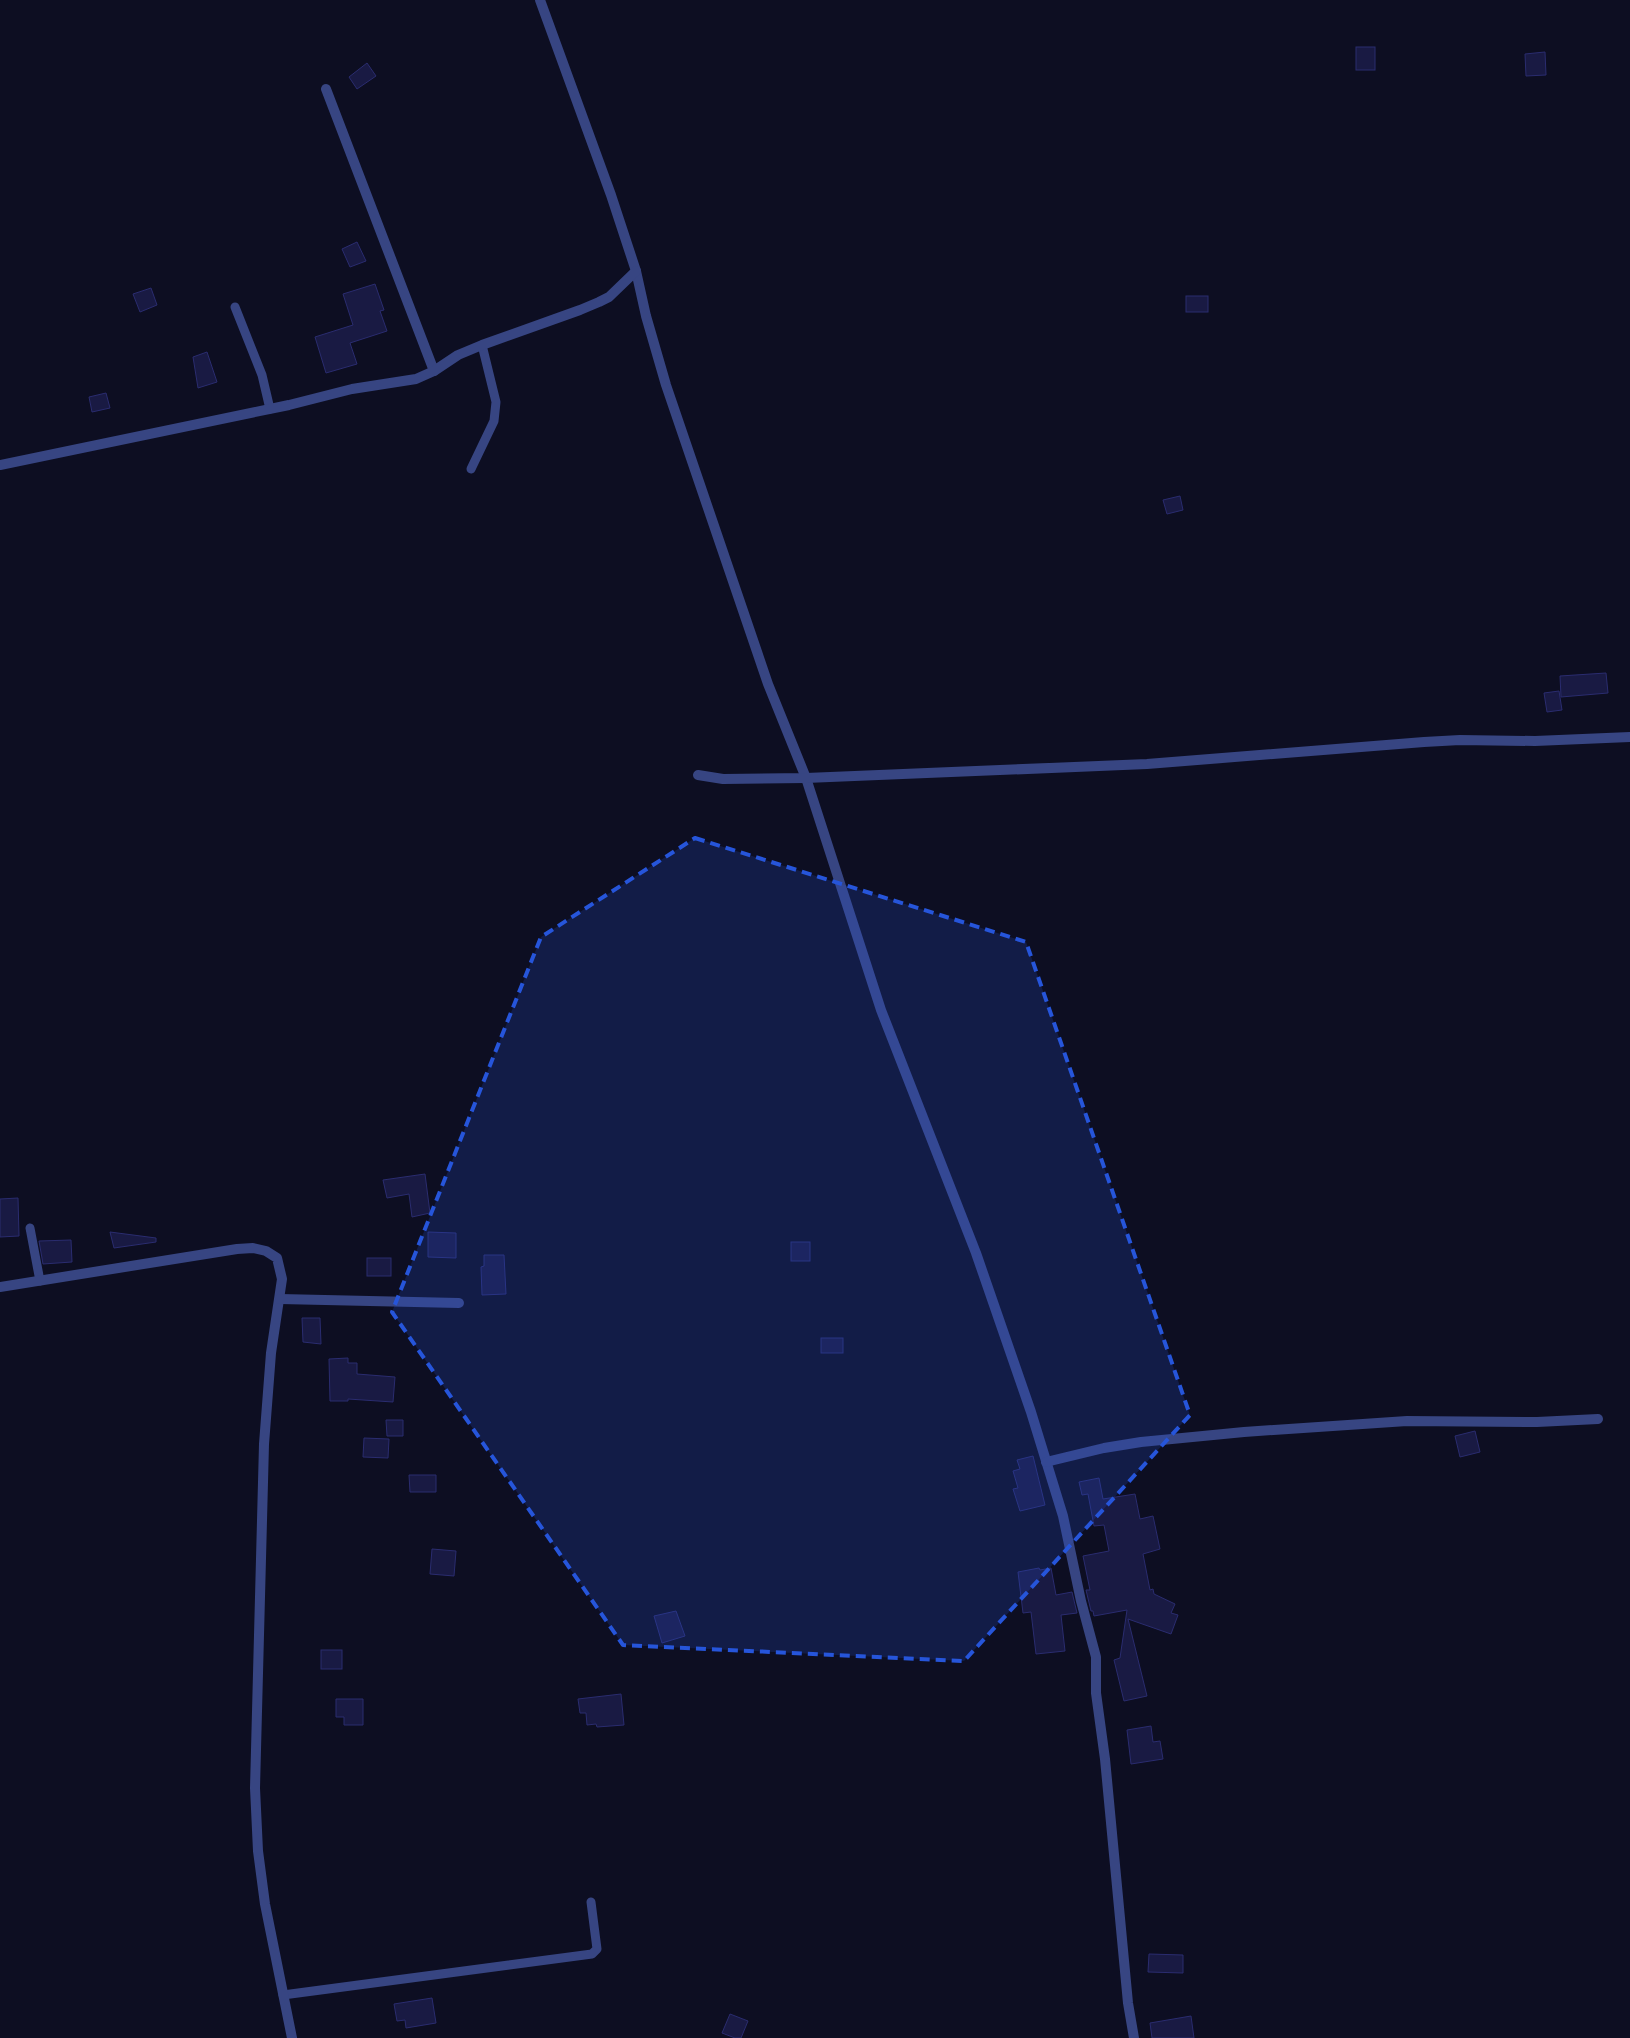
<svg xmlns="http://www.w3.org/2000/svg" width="1630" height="2038" font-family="'Roboto Condensed',sans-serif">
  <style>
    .building { fill: #191a43; stroke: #2a2c6f }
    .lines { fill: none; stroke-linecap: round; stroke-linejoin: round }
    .lane { stroke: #374582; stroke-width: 9 }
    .street { stroke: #374582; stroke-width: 10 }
    .marked { fill: #2655da; fill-opacity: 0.2; stroke: #2655da; stroke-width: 4; stroke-dasharray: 10 6; stroke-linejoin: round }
  </style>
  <rect width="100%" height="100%" fill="#0d0e22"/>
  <!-- building -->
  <g class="building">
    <rect x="1356" y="47" width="19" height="23"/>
    <polygon points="1545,52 1546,75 1526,76 1525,54"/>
    <polygon points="367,63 376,76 357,89 349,77"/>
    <polygon points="357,242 366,261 350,267 342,249"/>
    <polygon points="375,284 384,310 380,311 387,331 350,343 357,364 326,373 315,337 353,325 343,294"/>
    <polygon points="151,288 157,305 140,312 133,294"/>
    <rect x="1186" y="296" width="22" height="16"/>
    <polygon points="207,352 217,382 198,388 193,357"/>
    <polygon points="106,393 110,408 92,412 89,397"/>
    <polygon points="1180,496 1183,510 1167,514 1163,500"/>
    <polygon points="1606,673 1608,693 1561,697 1560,676"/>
    <polygon points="1559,691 1562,710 1547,712 1544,693"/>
    <polygon points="425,1174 430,1213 412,1217 409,1194 387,1198 383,1180"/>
    <polygon points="18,1198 19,1236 0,1237 0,1199"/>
    <polygon points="110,1232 156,1238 156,1242 114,1248"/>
    <polygon points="428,1232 456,1233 456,1258 428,1257"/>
    <polygon points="71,1240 72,1262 43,1264 39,1241"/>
    <rect x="791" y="1242" width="19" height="19"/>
    <polygon points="484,1255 504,1255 506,1294 482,1295 481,1267 484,1266"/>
    <rect x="367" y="1258" width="24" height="18"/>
    <polygon points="302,1318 320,1318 321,1344 303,1342"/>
    <rect x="821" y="1338" width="22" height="15"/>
    <polygon points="348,1358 348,1363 357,1363 357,1374 395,1377 393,1402 348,1399 348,1401 330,1401 329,1359"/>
    <polygon points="386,1420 403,1420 403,1436 387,1436"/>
    <polygon points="1475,1431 1480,1452 1460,1457 1455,1436"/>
    <polygon points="364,1438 389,1439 388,1458 363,1457"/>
    <polygon points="1033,1456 1045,1505 1020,1511 1013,1489 1018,1488 1013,1471 1020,1469 1017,1460"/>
    <polygon points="409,1475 436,1475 436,1492 410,1492"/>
    <polygon points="1099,1478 1103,1499 1135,1494 1140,1519 1153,1516 1160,1549 1143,1554 1150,1590 1153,1589 1154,1594 1175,1604 1171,1613 1178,1615 1171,1634 1128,1619 1147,1696 1124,1701 1114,1660 1120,1658 1127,1610 1094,1616 1093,1611 1091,1611 1086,1590 1090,1590 1083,1556 1109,1551 1104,1525 1094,1526 1088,1494 1082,1495 1079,1482"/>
    <polygon points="432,1549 456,1551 454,1576 430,1574"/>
    <polygon points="1039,1568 1040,1570 1051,1568 1056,1595 1072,1592 1077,1613 1061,1615 1065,1651 1036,1654 1031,1612 1023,1613 1018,1572"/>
    <polygon points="676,1611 685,1636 662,1643 654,1616"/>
    <rect x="321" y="1650" width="21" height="19"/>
    <polygon points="621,1694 624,1725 597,1727 596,1724 587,1725 586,1713 580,1713 578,1699"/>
    <polygon points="336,1699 363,1699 363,1725 344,1725 344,1717 336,1717"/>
    <polygon points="1151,1726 1153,1742 1160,1741 1163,1759 1131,1764 1127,1730"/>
    <polygon points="1149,1954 1183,1955 1183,1973 1148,1972"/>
    <polygon points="432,1998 436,2023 406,2028 405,2020 397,2021 394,2004"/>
    <polygon points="730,2014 748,2021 741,2038 735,2038 722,2033"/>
    <polygon points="1191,2016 1194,2038 1152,2038 1150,2023"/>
  </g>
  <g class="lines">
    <!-- lane -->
    <g class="lane">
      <polyline points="235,307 262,375 270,409"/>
      <polyline points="471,469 494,421 496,402 482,345"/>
      <polyline points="30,1228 40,1281"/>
      <polyline points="283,1995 592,1954 597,1949 591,1902"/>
    </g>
    <!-- street -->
    <g class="street">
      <polyline points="540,0 611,195 636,271 646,316 666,385 768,684 806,778 881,1010 976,1253 1031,1412 1063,1516 1081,1601 1096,1657 1096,1693 1105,1759 1128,2003 1134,2038"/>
      <polyline points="326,89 434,371"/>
      <polyline points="0,465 289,405 352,389 416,379 434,371 458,355 482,345 580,310 599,302 609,297 636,271"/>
      <polyline points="698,775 723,779 806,778 1147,764 1424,742 1460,740 1535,741 1630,737"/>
      <polyline points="0,1287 237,1249 253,1248 266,1251 277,1258 282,1279 271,1353 264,1444 255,1788 258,1851 265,1904 292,2038"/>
      <polyline points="280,1299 459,1303"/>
      <polyline points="1046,1462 1104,1448 1141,1442 1244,1432 1407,1421 1537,1422 1598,1419"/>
    </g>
  </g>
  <!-- marked area -->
  <path class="marked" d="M 695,838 L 1026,942 L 1190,1415 L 964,1661 L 623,1645 L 392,1312 L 541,937 Z"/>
</svg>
